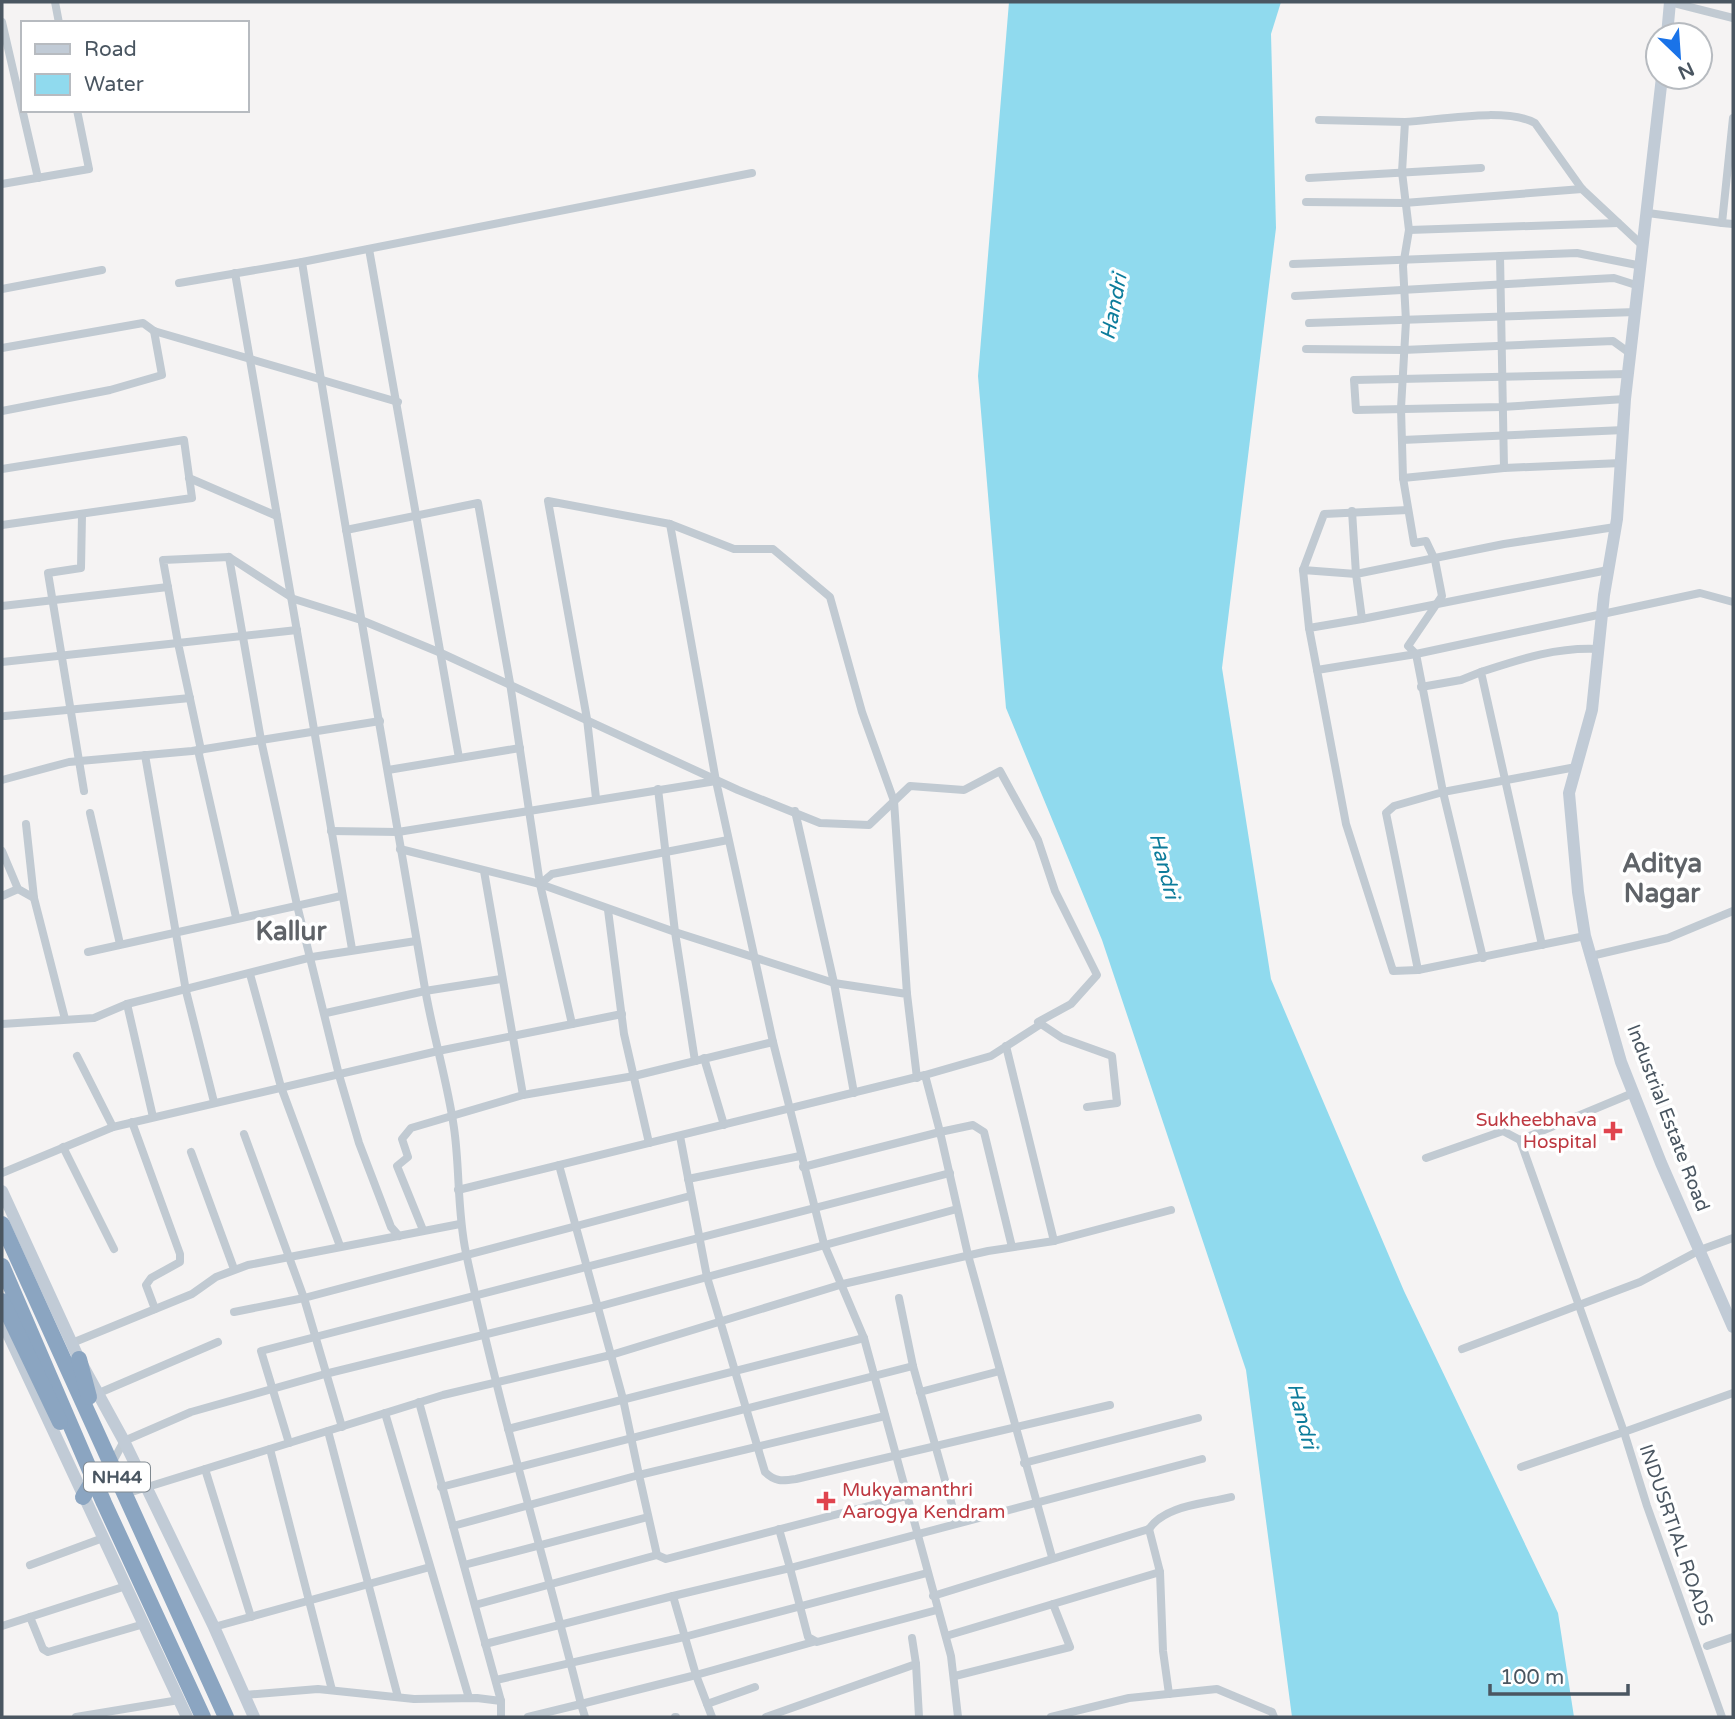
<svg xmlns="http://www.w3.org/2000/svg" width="1735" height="1719" font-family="'Varela Round',sans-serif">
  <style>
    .water { fill: #90daee }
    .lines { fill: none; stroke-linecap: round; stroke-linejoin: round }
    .street { stroke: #c1cad2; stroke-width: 8 }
    .secondary { stroke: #c1cbd6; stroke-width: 12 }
    .highway { stroke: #8ba5c1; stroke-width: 16 }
    .health-dot { fill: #e0444e; stroke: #fff; stroke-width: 2.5 }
    .labels { text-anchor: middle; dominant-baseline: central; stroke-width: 7; stroke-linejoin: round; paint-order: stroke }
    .shield { fill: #fff; stroke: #808990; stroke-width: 2 }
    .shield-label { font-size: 18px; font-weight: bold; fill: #4a5661 }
    .street-label { font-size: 19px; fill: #4a5661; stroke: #fff }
    .health-label { font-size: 19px; fill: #be3a42; stroke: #fff; text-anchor: end }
    .water-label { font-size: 21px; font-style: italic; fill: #0c7c9b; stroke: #fff }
    .district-label { font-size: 26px; font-weight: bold; fill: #5f6368; stroke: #fff }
  </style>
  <rect width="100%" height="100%" fill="#f5f3f3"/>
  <!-- water -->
  <polygon class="water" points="1009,2 1281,2 1271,34 1276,228 1222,668 1271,979 1404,1291 1558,1613 1574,1717 1292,1717 1246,1370 1102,940 1006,708 978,376"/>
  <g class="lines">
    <!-- street -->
    <g class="street">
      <polyline points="55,2 59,23"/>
      <polyline points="1670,2 1733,18"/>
      <polyline points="2,22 38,178"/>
      <polyline points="1319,120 1405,122"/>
      <polyline points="1309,178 1481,168"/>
      <polyline points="2,184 89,169 77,110"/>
      <polyline points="1306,202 1404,203 1582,189"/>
      <polyline points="1648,213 1722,223 1733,118"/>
      <polyline points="1722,223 1733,224"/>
      <polyline points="1409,230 1618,223"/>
      <polyline points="369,249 459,758"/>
      <polyline points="1500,256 1504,468"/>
      <path d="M 302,262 C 340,503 383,743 424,983 C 432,1032 447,1079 454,1128 C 460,1169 457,1211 466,1253 C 498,1404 543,1553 581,1704 L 696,1675 L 673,1596 L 485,1644"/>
      <polyline points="1293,264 1577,253 1642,266"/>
      <polyline points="235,273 352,949"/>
      <polyline points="179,283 302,262 752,173"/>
      <polyline points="2,289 102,270"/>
      <polyline points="1295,296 1614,278 1639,286"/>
      <polyline points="1309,323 1636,312"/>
      <polyline points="2,348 143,323 154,331 398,402"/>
      <polyline points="1306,349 1403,350 1613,341 1631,354"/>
      <polyline points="1625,399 1502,407 1356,410 1354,380 1628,374"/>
      <polyline points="2,411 110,390 162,375 154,331"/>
      <polyline points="1402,440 1624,430"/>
      <polyline points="2,469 184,440 192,498 2,525"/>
      <polyline points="189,478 277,516"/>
      <polyline points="1403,478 1504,468 1621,463"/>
      <polyline points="82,515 81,568 48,573 84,791"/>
      <polyline points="670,524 734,549 773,549 830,597 862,712 894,801 907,994"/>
      <polyline points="346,530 478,503 510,683 540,884 572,1024"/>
      <polyline points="229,557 294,599 361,620 441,653 738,790 820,823 869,825 910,786 964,790 1000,771 1038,840 1055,891 1097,975 1071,1004 1038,1022 1062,1038 1112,1056 1117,1103 1087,1107"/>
      <polyline points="1303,570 1324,514 1408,510"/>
      <polyline points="1608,570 1362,619 1356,574 1504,544 1615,527"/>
      <polyline points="2,606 168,587"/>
      <polyline points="1309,628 1303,570 1356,574 1352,511"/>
      <polyline points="2,662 178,643 163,560 229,557 261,740 297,905 339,1075 359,1143 391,1227 399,1236"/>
      <polyline points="1317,670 1309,628 1362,619"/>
      <polyline points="1421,687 1461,680 1481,672"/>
      <polyline points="5,716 190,698"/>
      <polyline points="198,750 236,917"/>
      <polyline points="201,750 178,643 297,630"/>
      <polyline points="145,755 186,991 214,1102"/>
      <polyline points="388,770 520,748"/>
      <polyline points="2,780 69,762 192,751 380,721"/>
      <polyline points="658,789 675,932 695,1061"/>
      <polyline points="596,798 587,719 548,501 670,524 716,781 773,1042 824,1244 864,1338 951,1656 958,1717"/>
      <polyline points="795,811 834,983 854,1093"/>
      <polyline points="90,813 120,944"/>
      <polyline points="26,824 34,898"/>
      <polyline points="331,831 398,832 716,781"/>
      <polyline points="400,849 540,884 675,932 834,983 907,994 917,1078"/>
      <polyline points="2,851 18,889 34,898 65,1019"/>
      <polyline points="540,884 552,874 728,840"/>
      <polyline points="2,896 18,889"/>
      <polyline points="608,910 624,1034 649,1143"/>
      <path d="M 1585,936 L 1418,970 L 1386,813 L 1394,806 L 1443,792 L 1416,654 L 1408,646 L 1442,596 L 1435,560 L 1426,541 L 1414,543 L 1403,478 L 1401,408 L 1406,321 L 1403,266 L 1409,230 L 1402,172 L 1405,122 C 1439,120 1506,107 1535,123 L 1582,189 L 1643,246"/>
      <path d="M 1542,945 L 1481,672 C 1521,659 1556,647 1598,649"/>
      <polyline points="88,952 341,896"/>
      <polyline points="1591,956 1668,938 1733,911"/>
      <polyline points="1483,958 1443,792 1576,767"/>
      <polyline points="1418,970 1393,971 1346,824 1317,670 1416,654 1700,593 1733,602"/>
      <polyline points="250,974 281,1087 340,1246"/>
      <polyline points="127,1004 153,1117"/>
      <polyline points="326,1013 425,991 501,979"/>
      <polyline points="2,1024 94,1018 127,1004 312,957 416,941"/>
      <polyline points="1006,1046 1054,1241"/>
      <polyline points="77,1056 113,1127"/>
      <polyline points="704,1058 724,1125"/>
      <polyline points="925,1075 940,1132 973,1125 984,1132 1012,1247"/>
      <polyline points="523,1095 634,1076 773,1042"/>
      <polyline points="132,1122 180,1254 180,1262 151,1278 146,1285 155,1309"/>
      <polyline points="244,1134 304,1298 342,1427"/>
      <path d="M 680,1136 L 707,1277 L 765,1472 C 775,1482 782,1481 796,1479 L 1110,1405"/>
      <polyline points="63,1147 114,1249"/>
      <polyline points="191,1152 234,1269"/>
      <polyline points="1426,1158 1503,1131 1520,1140"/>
      <polyline points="803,1167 940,1132 968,1255 1052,1557"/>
      <polyline points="2,1173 113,1127 438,1051 622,1014"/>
      <polyline points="688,1179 800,1156"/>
      <polyline points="458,1190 925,1075 991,1056 1041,1024"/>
      <polyline points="423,1230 397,1166 408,1157 402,1139 411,1128 523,1095 484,871"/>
      <polyline points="899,1298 913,1366 957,1523"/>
      <polyline points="234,1312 304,1298 690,1196"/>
      <polyline points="72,1343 192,1294 216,1277 248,1265 460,1224"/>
      <polyline points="1462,1349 1640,1282 1700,1250 1733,1238"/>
      <polyline points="920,1392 1000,1371"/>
      <polyline points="99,1393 218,1342"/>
      <polyline points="419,1402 501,1701 501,1717"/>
      <polyline points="385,1413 469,1698"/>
      <polyline points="885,1416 639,1475 657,1555 666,1559 907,1496"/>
      <polyline points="508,1429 864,1338"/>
      <polyline points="328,1431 398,1697"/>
      <polyline points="289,1443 261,1351 950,1173"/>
      <polyline points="270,1449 332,1690"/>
      <polyline points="1024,1463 1198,1418"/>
      <polyline points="111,1465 124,1441 191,1412 325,1374 597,1307 957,1209"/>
      <polyline points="1521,1467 1624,1432 1520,1140 1633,1093"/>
      <polyline points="205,1469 251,1617"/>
      <polyline points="441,1487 913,1366"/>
      <polyline points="125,1494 443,1395 611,1355 843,1284 988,1251 1054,1241 1171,1210"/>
      <polyline points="453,1526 639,1475 623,1399 559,1165"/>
      <polyline points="779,1529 790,1568 1202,1459"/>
      <path d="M 1149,1529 C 1165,1505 1204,1504 1231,1497"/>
      <polyline points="30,1565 103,1538"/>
      <polyline points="464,1565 648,1517"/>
      <polyline points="673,1596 790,1568 808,1637 817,1642 937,1610"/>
      <polyline points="933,1596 1149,1529 1160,1572"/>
      <polyline points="1053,1604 1160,1572 1163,1651 1169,1694"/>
      <polyline points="475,1605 657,1555"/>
      <polyline points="30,1617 43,1649 48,1652 144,1624"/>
      <polyline points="2,1626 126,1586"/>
      <polyline points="214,1627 430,1567"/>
      <polyline points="946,1636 1053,1604 1070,1647 955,1676"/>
      <polyline points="1707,1646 1733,1637"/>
      <polyline points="916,1664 919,1717"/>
      <polyline points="496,1680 684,1637 927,1573"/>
      <polyline points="244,1695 318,1689 414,1699 477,1698 501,1701"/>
      <polyline points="707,1704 755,1687"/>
      <polyline points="76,1717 179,1700"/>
      <polyline points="528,1717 581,1704 585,1717"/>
      <polyline points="675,1717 676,1717"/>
      <polyline points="712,1717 696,1675 813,1642"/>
      <polyline points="766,1717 916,1664 912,1638"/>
      <polyline points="1051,1717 1129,1698 1217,1689 1272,1712 1274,1717"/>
      <polyline points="1722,1717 1647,1506 1624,1432 1733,1393"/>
    </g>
    <!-- secondary -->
    <g class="secondary">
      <polyline points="1667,35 1670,2"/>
      <polyline points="1662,77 1625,399 1617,519 1604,595 1592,710 1569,793 1578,892 1585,936 1621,1062 1661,1163 1733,1327"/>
      <polyline points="2,1191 79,1359 124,1441 214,1627 254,1717"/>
      <polyline points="2,1321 187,1717"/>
    </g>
    <!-- highway -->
    <g class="highway">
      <polyline points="2,1224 226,1717"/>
      <polyline points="2,1266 104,1503 203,1717"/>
      <polyline points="2,1301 60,1422"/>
      <polyline points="79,1359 89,1397"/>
      <polyline points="83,1497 95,1477"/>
    </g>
  </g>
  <!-- markers -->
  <g class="health-dot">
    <path d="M1609.5 1120.5h7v7h7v7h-7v7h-7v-7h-7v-7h7z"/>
    <path d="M822.5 1490.5h7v7h7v7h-7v7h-7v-7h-7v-7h7z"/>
  </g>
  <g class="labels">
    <!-- shield labels -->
    <rect class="shield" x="84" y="1462.5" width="66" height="29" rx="5"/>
    <g class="shield-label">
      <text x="117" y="1477">NH44</text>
    </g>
    <!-- street labels -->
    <g class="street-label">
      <text transform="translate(1668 1118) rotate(69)">Industrial Estate Road</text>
      <text transform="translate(1676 1535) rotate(71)">INDUSRTIAL ROADS</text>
    </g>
    <!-- health labels -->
    <g class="health-label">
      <text x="1597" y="1120">Sukheebhava<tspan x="1597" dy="22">Hospital</tspan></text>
      <text x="842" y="1490" text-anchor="start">Mukyamanthri<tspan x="842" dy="22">Aarogya Kendram</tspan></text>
    </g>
    <!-- water labels -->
    <g class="water-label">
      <text transform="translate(1114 307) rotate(-79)">Handri</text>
      <text transform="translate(1164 866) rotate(76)">Handri</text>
      <text transform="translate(1302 1416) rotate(76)">Handri</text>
    </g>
    <!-- district labels -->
    <g class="district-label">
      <text x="1662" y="863">Aditya<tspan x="1662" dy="30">Nagar</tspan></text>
      <text x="291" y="931">Kallur</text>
    </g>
  </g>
  <!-- border -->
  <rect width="1735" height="1719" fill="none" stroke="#4a5661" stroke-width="7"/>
  <!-- legend -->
  <rect x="21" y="21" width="228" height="91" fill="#ffffff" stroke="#b7bbc0" stroke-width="2"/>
  <rect x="35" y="44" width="35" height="10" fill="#c1cbd6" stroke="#b7bbc0" stroke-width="2"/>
  <text x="84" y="56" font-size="21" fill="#4a5661">Road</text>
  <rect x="35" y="74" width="35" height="21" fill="#90daee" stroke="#b7bbc0" stroke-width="2"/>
  <text x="84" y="91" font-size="21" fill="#4a5661">Water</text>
  <!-- north arrow -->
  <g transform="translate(1679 56) rotate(155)"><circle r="33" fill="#ffffff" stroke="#b7bbc0" stroke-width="2"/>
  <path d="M0-5L12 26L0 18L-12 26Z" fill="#1a73e8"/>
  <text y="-10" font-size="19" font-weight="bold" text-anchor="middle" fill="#4a5661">N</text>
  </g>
  <!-- scale -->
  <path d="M1490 1684v10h138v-10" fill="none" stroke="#4a5661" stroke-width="3.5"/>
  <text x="1500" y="1684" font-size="21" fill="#4a5661" stroke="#ffffff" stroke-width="5" paint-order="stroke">100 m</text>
</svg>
